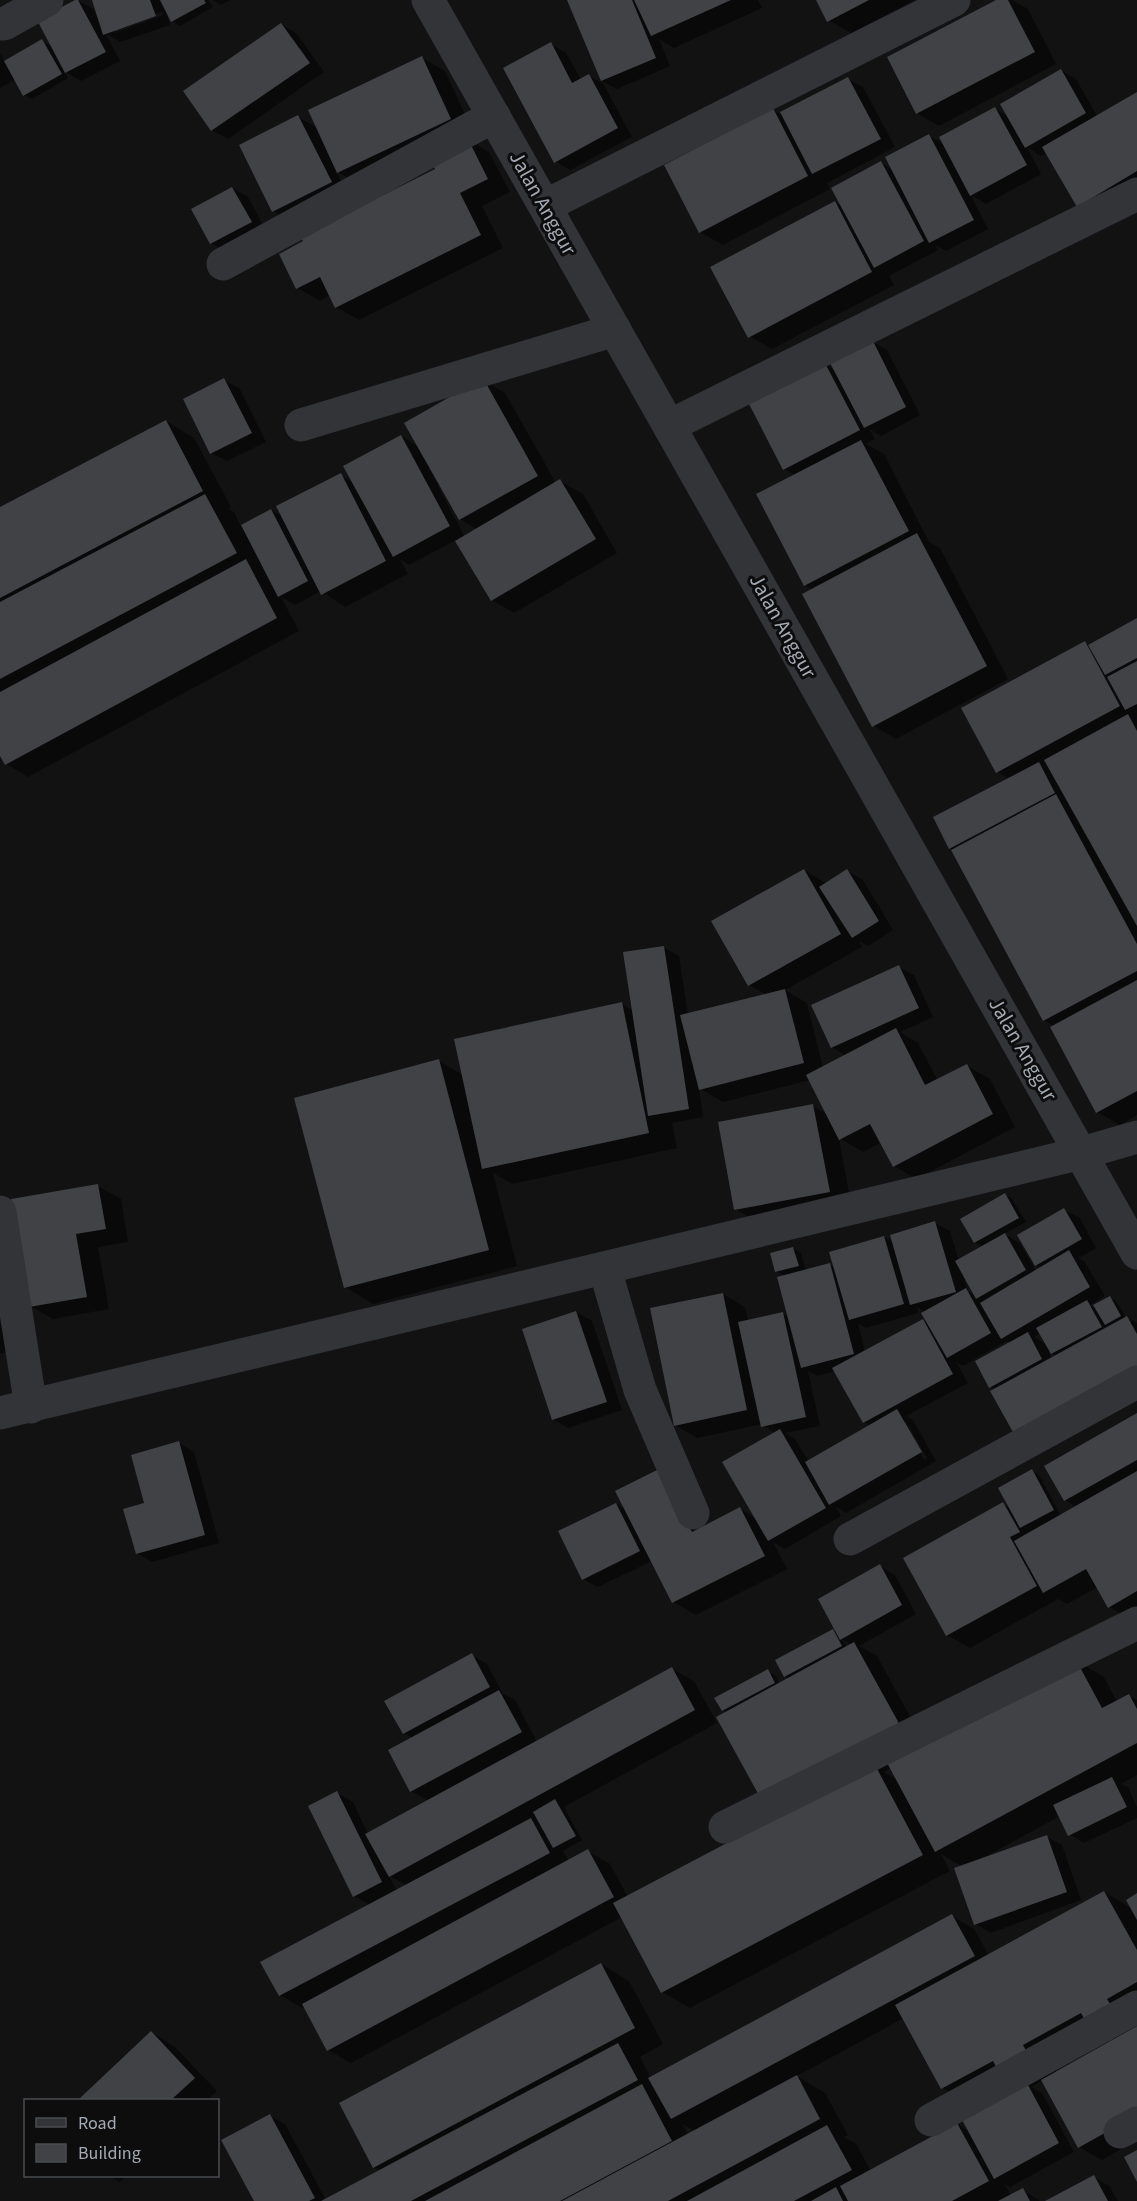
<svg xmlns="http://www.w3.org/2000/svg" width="1137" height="2201" font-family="'Source Sans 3',sans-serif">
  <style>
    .shadow { fill: #0007; fill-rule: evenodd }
    .building { fill: #414246 }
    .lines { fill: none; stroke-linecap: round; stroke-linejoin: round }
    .minor { stroke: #333438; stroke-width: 33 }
    .labels { text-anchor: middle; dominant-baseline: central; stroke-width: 6; stroke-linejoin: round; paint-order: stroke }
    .street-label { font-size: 21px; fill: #a4aab3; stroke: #0d0d0e }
  </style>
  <rect width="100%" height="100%" fill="#121213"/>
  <!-- shadow -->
  <g class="shadow">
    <path d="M 77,0 L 93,9 L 98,19 L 100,18 L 97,0 L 208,0 L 213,7 L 180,26 L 173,21 L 168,13 L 167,14 L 170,25 L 120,42 L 106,34 L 120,61 L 81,81 L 64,71 L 68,78 L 32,99 L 24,95 L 16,79 L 0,88 L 0,53 L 5,62 L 42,41 L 52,47 ZM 162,12 L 163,15 L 114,33 L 114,29 Z"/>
    <polygon points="213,0 230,0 221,5"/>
    <polygon points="569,0 758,0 762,8 674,48 659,39 670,66 617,89 602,81 632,137 570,170 555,161 551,44 566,53 581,80 589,76 604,84"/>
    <polygon points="817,0 915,0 851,33 828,20"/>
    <polygon points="999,0 1012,0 1028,9 1056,64 939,126 917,113"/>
    <polygon points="281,24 296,33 324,72 228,139 212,130"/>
    <polygon points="422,58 445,71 473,132 360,185 336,171 346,191 288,220 273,211 298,117 318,128"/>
    <polygon points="1061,70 1076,79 1097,116 1137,93 1137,197 1078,205 1047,153 1041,156 1027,147 1041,174 986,204 971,195 988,229 946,251 935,245 938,250 889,276 894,285 772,349 749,336 835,202 844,208 881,163 893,170 929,136 944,144 995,109 1009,117"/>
    <polygon points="848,79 863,87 895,147 827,183 830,189 723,245 700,232 773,110 780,114"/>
    <polygon points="467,139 489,152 510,192 482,206 503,248 359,320 336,307 330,295 320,301 298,288 437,169"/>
    <polygon points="232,188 248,197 266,231 226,252 211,243"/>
    <polygon points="871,341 887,350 920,415 881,436 869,429 875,439 866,444 884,454 929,542 940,548 1008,679 896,739 874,726 813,590 805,585 795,475 784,469 825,364 836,371"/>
    <polygon points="224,380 240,389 266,442 227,461 211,453"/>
    <path d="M 483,380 L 505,393 L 556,483 L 560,481 L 583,494 L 617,553 L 514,613 L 492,600 L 456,540 L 409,565 L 400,559 L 408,574 L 345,607 L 321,591 L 295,605 L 281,597 L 299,631 L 28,777 L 6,764 L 0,753 L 0,509 L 166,421 L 194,438 L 231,507 L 228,509 L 234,512 L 241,526 L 271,510 L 283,517 L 340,475 L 354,483 L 401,436 L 419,447 ZM 440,484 L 460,519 L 478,530 L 465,537 L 438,486 Z"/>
    <polygon points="1137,620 1137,1115 1120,1125 1097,1112 1054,1026 1044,1020 950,848 1009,779 998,772 1085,643 1090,646"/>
    <polygon points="804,870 827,884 847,871 863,880 893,930 868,946 859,941 862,947 785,990 807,1003 823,1068 846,1056 832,1047 899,967 914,975 933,1017 900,1032 918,1043 938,1081 967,1066 990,1079 1015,1127 916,1179 894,1166 882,1142 863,1152 839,1138 851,1204 758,1222 735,1209 813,1106 827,1114 810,1080 723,1102 699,1088 703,1117 672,1123 677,1148 512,1184 493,1173 517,1266 373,1304 345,1287 439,1061 463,1075 621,1004 634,1011 663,947 679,956 688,1015 767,995 749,985"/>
    <polygon points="98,1186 121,1199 128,1242 98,1247 109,1309 53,1319 30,1306"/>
    <path d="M 1005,1195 L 1012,1199 L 1026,1222 L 1004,1234 L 1020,1243 L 1036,1271 L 1042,1268 L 1036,1265 L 1064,1210 L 1080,1218 L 1096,1248 L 1079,1258 L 1084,1261 L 1105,1296 L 1087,1307 L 1088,1309 L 1110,1298 L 1117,1302 L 1126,1318 L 1137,1323 L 1137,1401 L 996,1390 L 991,1387 L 1011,1343 L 1007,1341 L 963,1366 L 956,1362 L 968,1383 L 906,1416 L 913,1420 L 936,1461 L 846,1513 L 835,1506 L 841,1516 L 785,1549 L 773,1542 L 787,1569 L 696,1615 L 673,1602 L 652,1561 L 598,1587 L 583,1579 L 616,1504 L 627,1510 L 681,1483 L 704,1528 L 740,1509 L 757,1519 L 775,1433 L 762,1424 L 697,1438 L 675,1425 L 723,1294 L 745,1307 L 748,1321 L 783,1314 L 789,1317 L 785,1276 L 776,1271 L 793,1248 L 801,1253 L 806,1271 L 829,1264 L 835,1268 L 884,1237 L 894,1243 L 935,1223 L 950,1231 L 959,1261 L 983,1247 L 975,1242 ZM 963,1275 L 976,1296 L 968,1291 ZM 917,1307 L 925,1312 L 930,1325 L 923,1320 L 865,1352 L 858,1323 L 866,1328 L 918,1313 ZM 1041,1333 L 1048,1345 L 1034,1337 ZM 1048,1351 L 1057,1356 L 1052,1359 ZM 808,1371 L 818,1376 L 835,1371 L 864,1422 L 871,1426 L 809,1462 L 795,1439 L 785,1433 L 820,1426 ZM 903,1422 L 906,1422 L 927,1458 L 924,1460 Z"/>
    <polygon points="0,1295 17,1348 0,1354"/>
    <polygon points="576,1312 592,1321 622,1410 568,1428 553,1419"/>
    <polygon points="1137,1415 1137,1617 1131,1620 1109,1607 1098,1587 1067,1604 1058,1599 970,1648 947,1635 1003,1504 1011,1509 1032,1471 1039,1475 1061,1516 1076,1507 1065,1500"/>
    <polygon points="179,1443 194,1452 219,1543 152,1562 137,1553 146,1504"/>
    <path d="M 880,1566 L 895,1575 L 916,1614 L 859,1646 L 877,1656 L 924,1742 L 1075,1660 L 1104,1677 L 1117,1702 L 1129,1696 L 1137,1700 L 1137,1775 L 1121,1784 L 1128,1787 L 1137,1807 L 1137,1818 L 1084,1843 L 1069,1834 L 1060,1816 L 983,1858 L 983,1859 L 1047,1837 L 1062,1845 L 1081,1900 L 991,1933 L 976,1924 L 963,1867 L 941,1854 L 950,1871 L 690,2008 L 662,1992 L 622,1917 L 351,2063 L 328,2050 L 305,2007 L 302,2008 L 280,1995 L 370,1905 L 354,1896 L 337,1793 L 353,1802 L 368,1834 L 429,1801 L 411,1791 L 413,1738 L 404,1733 L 471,1655 L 487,1664 L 503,1694 L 515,1700 L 537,1742 L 672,1669 L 694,1681 L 717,1723 L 564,1807 L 582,1840 L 563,1851 L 569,1861 L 588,1851 L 610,1864 L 628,1897 L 781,1817 L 727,1713 L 723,1710 L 768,1671 L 775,1675 L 780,1684 L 790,1678 L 785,1676 L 833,1630 L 839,1634 ZM 842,1639 L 852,1645 L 847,1647 ZM 891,1768 L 898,1780 L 884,1772 ZM 389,1876 L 397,1880 L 407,1886 L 397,1891 Z"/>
    <path d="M 1104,1892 L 1133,1909 L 1137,1895 L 1137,2140 L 1102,2160 L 1079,2147 L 1043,2080 L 1031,2087 L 1042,2093 L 1074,2152 L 1010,2187 L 1005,2184 L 1011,2196 L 1023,2190 L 1040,2201 L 256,2201 L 270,2116 L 285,2124 L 326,2200 L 381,2171 L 374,2167 L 601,1964 L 629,1981 L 663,2044 L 640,2057 L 651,2078 L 952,1916 L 974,1929 L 989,1955 ZM 904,2018 L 943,2088 L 971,2104 L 970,2132 L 957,2124 L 871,2171 L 856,2144 L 844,2137 L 848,2135 L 825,2093 L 797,2076 ZM 1104,2032 L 1117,2039 L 1057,2073 L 1050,2061 ZM 682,2124 L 695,2131 L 688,2135 Z"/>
    <polygon points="152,2033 174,2046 217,2091 207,2100 80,2100"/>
    <polygon points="109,2176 127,2176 120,2182"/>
    <polygon points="1094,2177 1109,2186 1118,2201 1048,2201"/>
  </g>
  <!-- building -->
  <g class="building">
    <polygon points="75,0 78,0 106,52 65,73 37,20"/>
    <polygon points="92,0 150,0 156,16 103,35"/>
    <polygon points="160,0 204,0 206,3 171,22"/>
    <polygon points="567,0 632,0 656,58 601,81"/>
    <polygon points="634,0 731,0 651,36"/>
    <polygon points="816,0 869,0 827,22"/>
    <polygon points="996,0 1008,0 1035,52 916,114 887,57"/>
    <polygon points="281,23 310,63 211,131 183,91"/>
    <polygon points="42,39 62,74 23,96 4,61"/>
    <polygon points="551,42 572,83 589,74 618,128 554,163 503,68"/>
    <polygon points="422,56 451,119 337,173 308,110"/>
    <polygon points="1061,69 1086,113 1025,148 1000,104"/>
    <polygon points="848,77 881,139 812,174 780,112"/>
    <polygon points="1137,92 1137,171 1077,207 1042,147"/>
    <polygon points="995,107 1027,165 970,196 939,137"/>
    <polygon points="773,108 808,176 699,233 664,165"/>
    <polygon points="298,115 332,182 272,212 239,145"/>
    <polygon points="929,134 974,220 929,243 885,157"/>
    <polygon points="467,137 488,179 460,193 481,235 335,308 320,277 296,289 279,254 303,241 300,237 435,169 429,156"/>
    <polygon points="881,161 924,241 874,268 831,188"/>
    <polygon points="232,187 252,222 210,244 191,209"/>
    <polygon points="835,201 872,272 748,338 710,267"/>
    <polygon points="872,339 906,407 864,428 829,361"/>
    <polygon points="825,363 860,430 783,470 748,402"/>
    <polygon points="224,378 252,433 210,454 183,399"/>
    <polygon points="483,378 538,476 459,520 404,423"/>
    <polygon points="166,420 203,491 0,598 0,507"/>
    <polygon points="401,435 450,526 393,557 343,466"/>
    <polygon points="861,440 909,531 804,586 756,494"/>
    <polygon points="341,473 386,561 321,595 276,506"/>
    <polygon points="560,479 596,539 491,601 455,541"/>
    <polygon points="205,494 237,553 0,679 0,602"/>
    <polygon points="271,509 308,581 278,597 241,525"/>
    <polygon points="917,533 987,666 872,727 802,594"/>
    <polygon points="246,559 277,618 5,765 0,756 0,692"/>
    <polygon points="1137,618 1137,658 1105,675 1088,645"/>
    <polygon points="1085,641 1120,706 996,773 961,708"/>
    <polygon points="1137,661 1137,704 1125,710 1107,677"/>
    <polygon points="1128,714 1137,731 1137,926 1044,760"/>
    <polygon points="1039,762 1055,793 949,849 933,817"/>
    <polygon points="1056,794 1137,944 1137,971 1043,1021 951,850"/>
    <polygon points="804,869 841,934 748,986 711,921"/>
    <polygon points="847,869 879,921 852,938 819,887"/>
    <polygon points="664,946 689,1109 648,1116 623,952"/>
    <polygon points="899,965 919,1008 831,1048 811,1005"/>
    <polygon points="1137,980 1137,1091 1096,1113 1050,1027"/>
    <polygon points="785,989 804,1063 699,1090 680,1015"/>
    <polygon points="622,1002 649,1133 482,1169 454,1039"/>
    <polygon points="896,1028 925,1085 967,1064 993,1114 893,1167 870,1124 839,1140 806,1075"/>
    <polygon points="439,1059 489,1250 344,1288 294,1098"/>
    <polygon points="813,1104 830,1192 734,1210 718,1122"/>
    <polygon points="98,1184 106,1229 76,1234 87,1297 29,1307 11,1199"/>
    <polygon points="1005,1193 1019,1218 974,1243 960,1219"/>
    <polygon points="1064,1208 1082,1239 1035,1266 1017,1235"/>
    <polygon points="935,1221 956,1292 910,1305 890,1235"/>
    <polygon points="1005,1233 1026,1270 976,1299 955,1261"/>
    <polygon points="884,1236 904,1304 849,1320 829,1252"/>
    <polygon points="793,1247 799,1266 775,1272 770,1253"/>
    <polygon points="1069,1250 1090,1287 1001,1339 980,1303"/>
    <polygon points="830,1263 854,1354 801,1368 777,1277"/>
    <polygon points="966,1288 991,1333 947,1358 921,1313"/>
    <polygon points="723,1293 747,1410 674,1426 650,1308"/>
    <polygon points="1110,1296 1121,1316 1105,1325 1093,1305"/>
    <polygon points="1087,1300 1102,1327 1051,1354 1036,1328"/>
    <polygon points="576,1311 607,1402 552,1420 522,1329"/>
    <polygon points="783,1312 806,1417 761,1427 738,1322"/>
    <polygon points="1127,1316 1137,1334 1137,1376 1018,1441 990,1391"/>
    <polygon points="923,1319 953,1374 863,1423 832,1368"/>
    <polygon points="1028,1332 1042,1359 989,1388 975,1361"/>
    <polygon points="897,1409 922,1452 829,1505 805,1462"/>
    <polygon points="1137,1413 1137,1460 1064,1501 1044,1466"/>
    <polygon points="780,1429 826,1508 768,1541 722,1462"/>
    <polygon points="179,1441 205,1535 136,1554 123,1509 144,1503 131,1455"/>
    <polygon points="659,1469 692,1532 740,1507 765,1556 672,1603 615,1491"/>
    <polygon points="1032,1469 1054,1510 1020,1528 998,1488"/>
    <polygon points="1137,1471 1137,1591 1108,1608 1086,1569 1043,1593 1014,1541"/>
    <polygon points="1003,1502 1020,1532 1010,1537 1037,1586 946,1636 903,1558"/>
    <polygon points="616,1503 640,1551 582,1580 558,1531"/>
    <polygon points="880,1564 902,1605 840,1640 818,1599"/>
    <polygon points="833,1629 842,1646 784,1677 775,1660"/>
    <polygon points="854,1642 906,1736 767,1810 716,1717"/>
    <polygon points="472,1653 490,1687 403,1734 384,1701"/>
    <polygon points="1075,1658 1102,1708 1129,1694 1137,1709 1137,1743 935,1852 886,1761"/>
    <polygon points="672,1667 695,1710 389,1877 365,1834"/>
    <polygon points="768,1669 775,1683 722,1711 714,1698"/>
    <polygon points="499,1690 522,1732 410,1792 388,1750"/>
    <polygon points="875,1765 923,1855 661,1993 613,1903"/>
    <polygon points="1112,1777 1127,1807 1068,1836 1053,1805"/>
    <polygon points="337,1791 382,1882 353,1897 308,1806"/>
    <polygon points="555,1799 576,1836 553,1848 533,1812"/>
    <polygon points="531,1818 550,1853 279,1996 260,1962"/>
    <polygon points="1047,1835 1067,1892 974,1925 954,1868"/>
    <polygon points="588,1849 614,1897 327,2051 302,2004"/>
    <polygon points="1104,1891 1137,1950 1137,1982 1107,1999 1113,2009 1087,2024 1081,2013 1023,2045 1029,2056 999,2072 993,2061 941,2089 895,2005"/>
    <polygon points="1137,1893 1137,1920 1126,1900"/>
    <polygon points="952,1914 975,1956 671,2119 648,2078"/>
    <polygon points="601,1963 635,2028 373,2168 339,2103"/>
    <polygon points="1137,2026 1137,2115 1078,2148 1041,2080"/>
    <polygon points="151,2031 195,2078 171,2100 78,2100"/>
    <polygon points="618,2043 638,2080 411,2201 321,2201"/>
    <polygon points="797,2075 820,2119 668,2201 562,2201"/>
    <polygon points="1027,2083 1059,2143 994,2179 961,2118"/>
    <polygon points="642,2084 672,2141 560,2201 425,2201"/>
    <polygon points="270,2114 315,2198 309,2201 254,2201 221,2140"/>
    <polygon points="957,2123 989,2181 952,2201 848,2201 840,2186"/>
    <polygon points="827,2125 852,2170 794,2201 687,2201"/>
    <polygon points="1137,2150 1137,2182 1124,2157"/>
    <polygon points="1094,2175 1108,2201 1045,2201"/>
    <polygon points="836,2187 843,2201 811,2201"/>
    <polygon points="1023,2188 1030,2201 998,2201"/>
  </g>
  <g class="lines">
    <!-- minor -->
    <g class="minor">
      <polyline points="428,0 1137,1253"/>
      <polyline points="0,24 4,24 47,0"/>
      <polyline points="545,206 954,0"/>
      <polyline points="223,264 494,116"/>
      <polyline points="301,425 615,330"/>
      <polyline points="669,426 1137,194"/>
      <polyline points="0,1212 31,1407"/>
      <polyline points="605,1269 640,1390 693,1513"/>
      <polyline points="0,1413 1082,1153 1137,1137"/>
      <polyline points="850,1539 1137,1382"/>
      <polyline points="725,1827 1137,1623"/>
      <polyline points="931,2120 1137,2007"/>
      <polyline points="1120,2132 1137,2123"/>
    </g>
  </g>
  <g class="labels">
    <!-- street labels -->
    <g class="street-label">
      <text transform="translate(543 203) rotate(61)">Jalan Anggur</text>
      <text transform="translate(783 626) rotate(61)">Jalan Anggur</text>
      <text transform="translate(1023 1049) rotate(60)">Jalan Anggur</text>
    </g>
  </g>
  <!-- legend -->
  <rect x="24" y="2099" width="195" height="78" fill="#0d0d0e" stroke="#494c50" stroke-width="1.5"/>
  <rect x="36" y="2118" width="30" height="9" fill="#333438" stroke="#494c50" stroke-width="1.5"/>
  <text x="78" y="2129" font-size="18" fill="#a4aab3">Road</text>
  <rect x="36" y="2144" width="30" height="18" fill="#414246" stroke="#494c50" stroke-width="1.5"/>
  <text x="78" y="2159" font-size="18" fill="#a4aab3">Building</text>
</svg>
